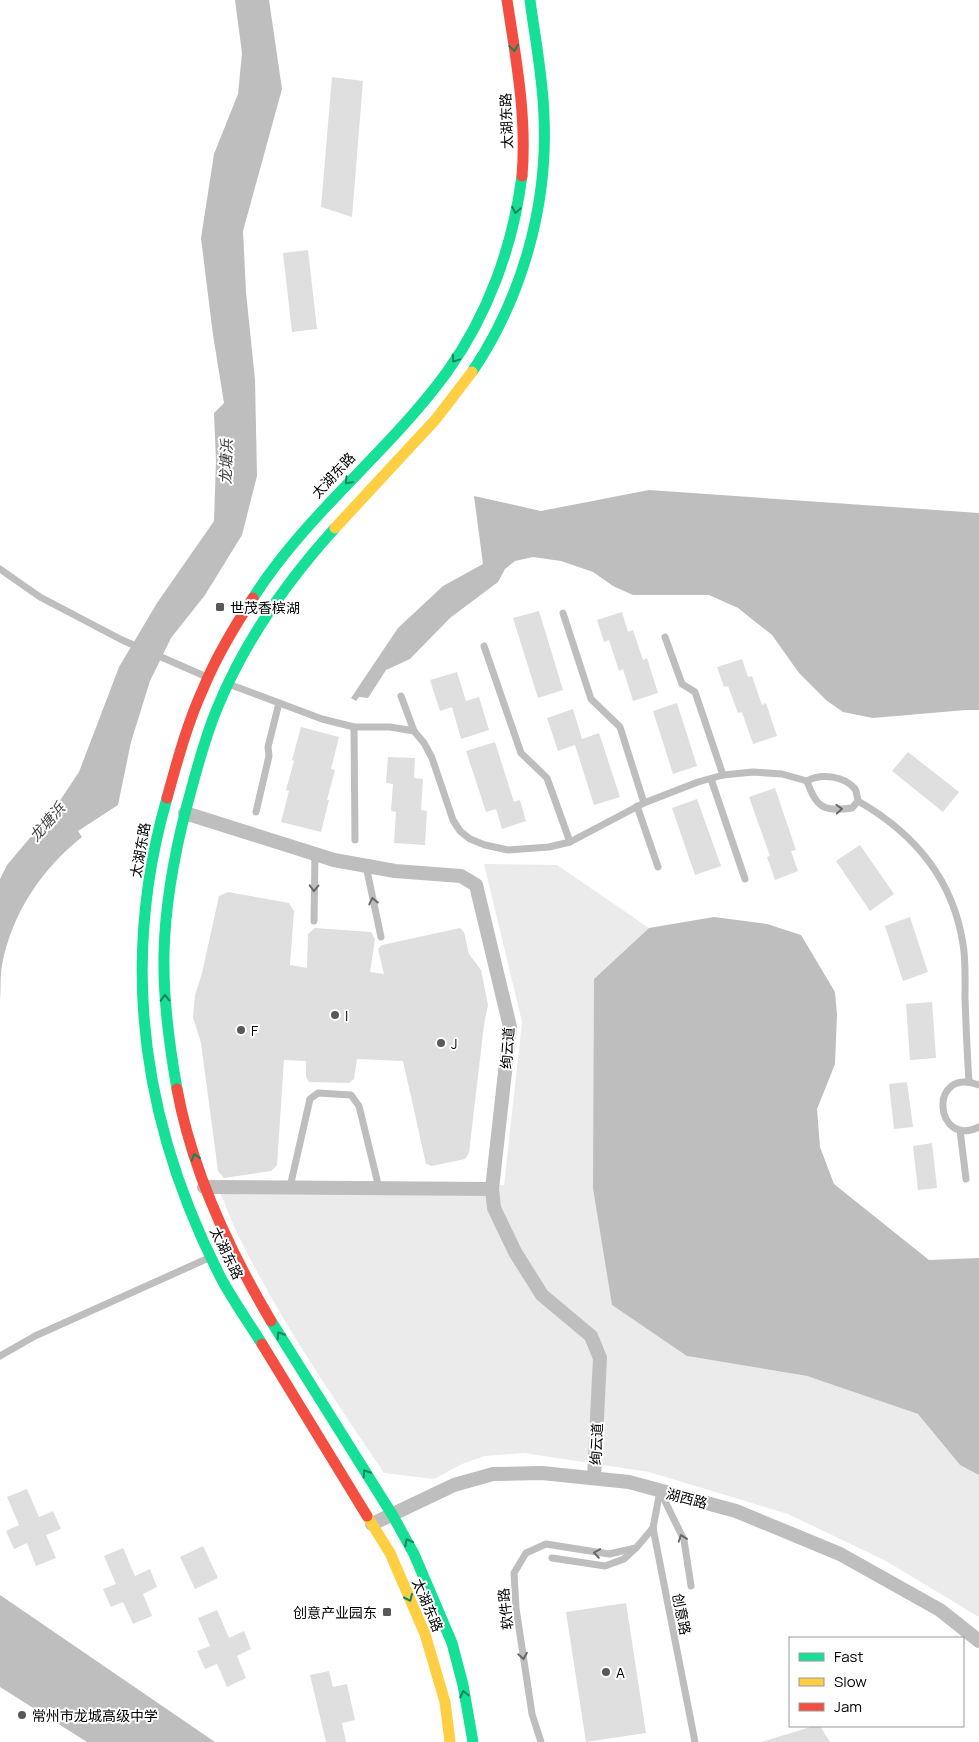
<svg xmlns="http://www.w3.org/2000/svg" width="979" height="1742" font-family="Manrope,'Noto Sans SC',sans-serif">
  <style>
    .green { fill: #ebebeb }
    .water { fill: #bebebe }
    .building { fill: #dfdfdf }
    .lines { fill: none; stroke-linecap: round; stroke-linejoin: round }
    .lane { stroke: #bebebe; stroke-width: 7 }
    .street { stroke: #bebebe; stroke-width: 14 }
    .fast { stroke: #16e098; stroke-width: 11 }
    .slow { stroke: #ffcf43; stroke-width: 11 }
    .jam { stroke: #f24e42; stroke-width: 11 }
    .oneway { stroke: #0d865b }
    .oneway2 { stroke: #686868 }
    .poi-dot { fill: #595959; stroke: #fff; stroke-width: 2 }
    .labels { text-anchor: middle; dominant-baseline: central; stroke-width: 4; stroke-linejoin: round; paint-order: stroke }
    .street-label { font-size: 14px; fill: #000; stroke: #fff }
    .poi-label { font-size: 14px; fill: #000; stroke: #fff; text-anchor: start }
    .water-label { font-size: 15px; font-style: italic; fill: #434343; stroke: #fff }
  </style>
  <rect width="100%" height="100%" fill="#fff"/>
  <!-- green -->
  <path class="green" d="M 484,864 L 557,865 L 649,928 L 594,979 L 687,1356 L 807,1376 L 918,1414 L 960,1465 L 979,1475 L 979,1617 L 886,1561 L 788,1514 L 649,1472 L 524,1453 L 485,1456 L 462,1464 L 434,1479 L 384,1473 C 333,1398 283,1324 242,1243 C 232,1224 225,1203 216,1183 L 504,1185 L 522,1022 Z"/>
  <!-- water -->
  <g class="water">
    <path d="M 235,0 L 269,0 L 282,89 L 243,231 L 246,292 L 255,380 L 257,476 L 242,535 L 205,595 L 171,638 L 150,681 L 131,742 L 118,805 L 78,831 L 82,837 C 41,870 12,913 2,965 C 0,976 1,989 0,1000 L 0,879 L 7,865 L 55,808 L 79,772 L 119,667 L 157,603 L 214,521 L 216,461 L 214,413 L 224,403 L 213,335 L 201,238 L 214,154 L 238,94 L 242,53 Z"/>
    <polygon points="649,490 979,513 979,710 966,710 873,718 843,712 826,700 799,673 772,635 738,608 709,595 633,595 613,586 593,572 561,561 533,557 515,561 505,569 498,582 450,618 410,659 386,670 368,698 359,697 356,701 351,698 398,628 443,586 483,564 474,496 541,511"/>
    <polygon points="714,917 767,924 801,935 835,992 837,1015 835,1064 817,1109 820,1147 834,1184 929,1260 979,1258 979,1475 960,1465 918,1414 807,1376 687,1356 612,1305 593,1188 594,979 649,928"/>
    <polygon points="0,1595 215,1742 87,1742 0,1687"/>
  </g>
  <!-- building -->
  <g class="building">
    <polygon points="332,77 363,81 352,217 321,207"/>
    <polygon points="308,250 317,329 292,332 283,253"/>
    <polygon points="539,611 563,690 538,698 513,618"/>
    <polygon points="622,612 628,632 633,630 643,660 647,658 658,693 633,701 623,669 619,671 609,640 604,642 597,620"/>
    <polygon points="742,659 748,677 752,676 762,705 766,703 777,736 753,744 742,712 738,713 728,686 724,687 717,667"/>
    <polygon points="457,672 466,701 479,697 489,730 461,739 452,707 440,711 430,680"/>
    <polygon points="677,703 697,766 673,774 653,711"/>
    <polygon points="573,709 582,739 599,733 620,797 594,805 575,745 558,751 547,718"/>
    <polygon points="301,727 339,737 331,769 335,770 327,800 329,800 321,832 281,822 289,791 286,790 294,761 292,760"/>
    <polygon points="495,742 514,802 520,800 526,821 502,829 496,809 486,812 466,751"/>
    <polygon points="908,752 959,792 943,812 892,771"/>
    <polygon points="388,757 415,758 414,778 423,779 421,810 427,811 425,845 394,843 396,812 391,811 393,784 386,783"/>
    <polygon points="775,788 796,850 791,851 798,871 775,880 767,857 770,856 749,797"/>
    <polygon points="697,799 721,866 695,875 672,808"/>
    <polygon points="860,845 894,894 870,911 836,861"/>
    <polygon points="228,892 289,903 294,911 290,965 307,968 308,934 315,928 371,932 375,939 370,972 384,974 378,949 382,945 460,928 464,932 469,954 481,970 488,1005 484,1025 469,1153 465,1159 432,1166 426,1164 403,1061 357,1059 354,1079 349,1083 309,1082 306,1077 306,1061 284,1060 277,1165 271,1171 224,1178 218,1171 201,1043 193,1017 195,995 202,973 219,896"/>
    <polygon points="910,917 928,972 903,981 885,926"/>
    <polygon points="932,1002 936,1058 910,1060 906,1004"/>
    <polygon points="907,1082 913,1127 894,1129 889,1084"/>
    <polygon points="932,1143 937,1188 918,1190 913,1146"/>
    <polygon points="27,1489 39,1517 53,1511 61,1529 46,1535 56,1558 36,1566 27,1543 14,1549 6,1531 19,1525 7,1497"/>
    <polygon points="203,1546 218,1578 195,1589 180,1557"/>
    <polygon points="123,1548 135,1576 150,1569 157,1587 143,1594 152,1616 133,1624 123,1602 111,1607 103,1589 116,1584 104,1556"/>
    <polygon points="626,1603 646,1733 586,1742 566,1612"/>
    <polygon points="217,1610 229,1638 244,1631 251,1649 237,1656 246,1678 227,1687 217,1664 205,1669 197,1651 210,1646 198,1618"/>
    <polygon points="329,1671 333,1687 347,1684 355,1720 342,1723 346,1742 326,1742 310,1675"/>
    <polygon points="814,1726 820,1726 830,1742 761,1742"/>
  </g>
  <g class="lines">
    <!-- lane -->
    <g class="lane">
      <polyline points="0,569 40,597 122,640 207,677"/>
      <polyline points="563,613 591,699 620,727 644,803"/>
      <polyline points="665,637 682,684 695,692 723,775"/>
      <polyline points="484,646 521,753 547,778 570,842"/>
      <path d="M 231,685 L 322,719 L 354,727 L 390,727 L 414,731 L 424,743 L 432,758 L 453,820 L 460,831 L 470,839 L 485,845 L 508,850 L 549,847 L 570,842 L 644,803 L 698,782 L 723,775 L 753,772 L 782,774 L 807,781 C 821,773 845,776 855,789 C 857,792 857,797 858,801 L 852,808 C 824,812 816,808 807,781"/>
      <polyline points="401,696 414,731"/>
      <polyline points="354,727 355,840"/>
      <polyline points="711,779 745,879"/>
      <path d="M 858,801 C 914,833 953,879 963,944 C 966,961 965,980 965,997 C 966,1026 967,1053 969,1082"/>
      <polyline points="637,806 658,867"/>
      <polyline points="256,812 269,756 268,747 279,703"/>
      <polyline points="366,866 381,937"/>
      <polyline points="314,921 315,854"/>
      <path d="M 979,1085 C 927,1066 935,1149 979,1127"/>
      <polyline points="960,1130 966,1179"/>
      <polyline points="290,1187 310,1099 318,1093 351,1095 359,1106 379,1188"/>
      <polyline points="0,1356 35,1336 211,1257"/>
      <polyline points="660,1491 653,1528 695,1742"/>
      <polyline points="660,1491 684,1540 691,1586"/>
      <polyline points="552,1558 605,1566 624,1559 636,1548"/>
      <polyline points="541,1742 532,1714 516,1608 514,1573 526,1553 546,1544 609,1554 636,1548 653,1528"/>
    </g>
    <!-- street -->
    <g class="street">
      <polyline points="185,813 334,860 395,871 461,876 476,885 510,1027 492,1189 494,1208 515,1252 542,1295 591,1336 600,1358 594,1478"/>
      <polyline points="204,1187 492,1189"/>
      <polyline points="372,1524 454,1485 493,1474 542,1473 629,1482 736,1511 840,1554 940,1610 979,1641"/>
    </g>
    <!-- fast -->
    <g class="fast">
      <path d="M 472,372 C 522,298 548,206 544,117 C 543,77 535,39 530,0"/>
      <path d="M 253,598 C 307,513 388,453 447,372 C 488,315 513,246 522,176"/>
      <path d="M 167,798 C 119,965 143,1127 222,1280 C 234,1302 249,1323 262,1344"/>
      <path d="M 177,1089 C 169,1044 163,1000 164,954 C 165,905 174,856 186,809 C 195,776 203,743 216,711 C 243,644 287,581 335,528"/>
      <polyline points="271,1321 393,1516 414,1554 452,1643 463,1685 473,1742"/>
    </g>
    <!-- slow -->
    <g class="slow">
      <polyline points="335,528 436,419 472,372"/>
      <polyline points="367,1516 390,1553 425,1634 445,1702 450,1742"/>
    </g>
    <!-- jam -->
    <g class="jam">
      <path d="M 507,0 C 516,59 527,117 522,176"/>
      <path d="M 167,798 C 177,762 187,724 203,689 C 216,657 234,627 253,598"/>
      <path d="M 177,1089 C 192,1171 229,1250 271,1321"/>
      <polyline points="262,1344 367,1516"/>
    </g>
  </g>
  <!-- one-way arrows -->
  <defs><path id="oneway-chevron" d="M-2-3.5L2.5 0L-2 3.5" fill="none" stroke-width="1.6" stroke-linecap="round" stroke-linejoin="round" transform="scale(1.25)"/></defs>
  <g class="oneway">
    <use href="#oneway-chevron" transform="translate(514 48) rotate(82)"/>
    <use href="#oneway-chevron" transform="translate(516 210) rotate(100)"/>
    <use href="#oneway-chevron" transform="translate(455 359) rotate(124)"/>
    <use href="#oneway-chevron" transform="translate(348 481) rotate(133)"/>
    <use href="#oneway-chevron" transform="translate(165 998) rotate(-91)"/>
    <use href="#oneway-chevron" transform="translate(195 1157) rotate(-107)"/>
    <use href="#oneway-chevron" transform="translate(280 1335) rotate(-122)"/>
    <use href="#oneway-chevron" transform="translate(366 1473) rotate(-122)"/>
    <use href="#oneway-chevron" transform="translate(408 1542) rotate(-118)"/>
    <use href="#oneway-chevron" transform="translate(409 1598) rotate(66)"/>
    <use href="#oneway-chevron" transform="translate(464 1694) rotate(-103)"/>
  </g>
  <g class="oneway2">
    <use href="#oneway-chevron" transform="translate(839 809) rotate(-3)"/>
    <use href="#oneway-chevron" transform="translate(314 888) rotate(91)"/>
    <use href="#oneway-chevron" transform="translate(373 901) rotate(-102)"/>
    <use href="#oneway-chevron" transform="translate(682 1538) rotate(-109)"/>
    <use href="#oneway-chevron" transform="translate(597 1553) rotate(-171)"/>
    <use href="#oneway-chevron" transform="translate(523 1656) rotate(81)"/>
  </g>
  <!-- markers -->
  <g class="poi-dot">
    <rect x="215" y="602" width="10" height="10" rx="2.5"/>
    <circle cx="335" cy="1015" r="5"/>
    <circle cx="241" cy="1030" r="5"/>
    <circle cx="441" cy="1043" r="5"/>
    <rect x="382" y="1607" width="10" height="10" rx="2.5"/>
    <circle cx="606" cy="1672" r="5"/>
    <circle cx="22" cy="1715" r="5"/>
  </g>
  <g class="labels">
    <!-- street labels -->
    <g class="street-label">
      <text transform="translate(506 121) rotate(-92)">太湖东路</text>
      <text transform="translate(333 475) rotate(-47)">太湖东路</text>
      <text transform="translate(140 850) rotate(-80)">太湖东路</text>
      <text transform="translate(507 1048) rotate(-86)">绚云道</text>
      <text transform="translate(227 1253) rotate(64)">太湖东路</text>
      <text transform="translate(596 1444) rotate(-87)">绚云道</text>
      <text transform="translate(687 1498) rotate(15)">湖西路</text>
      <text transform="translate(428 1605) rotate(67)">太湖东路</text>
      <text transform="translate(505 1609) rotate(-96)">软件路</text>
      <text transform="translate(682 1614) rotate(79)">创意路</text>
    </g>
    <!-- poi labels -->
    <g class="poi-label">
      <text x="230" y="607">世茂香槟湖</text>
      <text x="345" y="1015">I</text>
      <text x="251" y="1030">F</text>
      <text x="451" y="1043">J</text>
      <text x="377" y="1612" text-anchor="end">创意产业园东</text>
      <text x="616" y="1672">A</text>
      <text x="32" y="1715">常州市龙城高级中学</text>
    </g>
    <!-- water labels -->
    <g class="water-label">
      <text transform="translate(226 462) rotate(-89)">龙塘浜</text>
      <text transform="translate(47 822) rotate(-49)">龙塘浜</text>
    </g>
  </g>
  <!-- legend -->
  <rect x="789" y="1637" width="175" height="90" fill="#ffffff" stroke="#999999"/>
  <rect x="799" y="1653" width="25" height="8" fill="#16e098" stroke="#999999"/>
  <text x="834" y="1662" font-size="15" fill="#000000">Fast</text>
  <rect x="799" y="1678" width="25" height="8" fill="#ffcf43" stroke="#999999"/>
  <text x="834" y="1687" font-size="15" fill="#000000">Slow</text>
  <rect x="799" y="1703" width="25" height="8" fill="#f24e42" stroke="#999999"/>
  <text x="834" y="1712" font-size="15" fill="#000000">Jam</text>
</svg>
